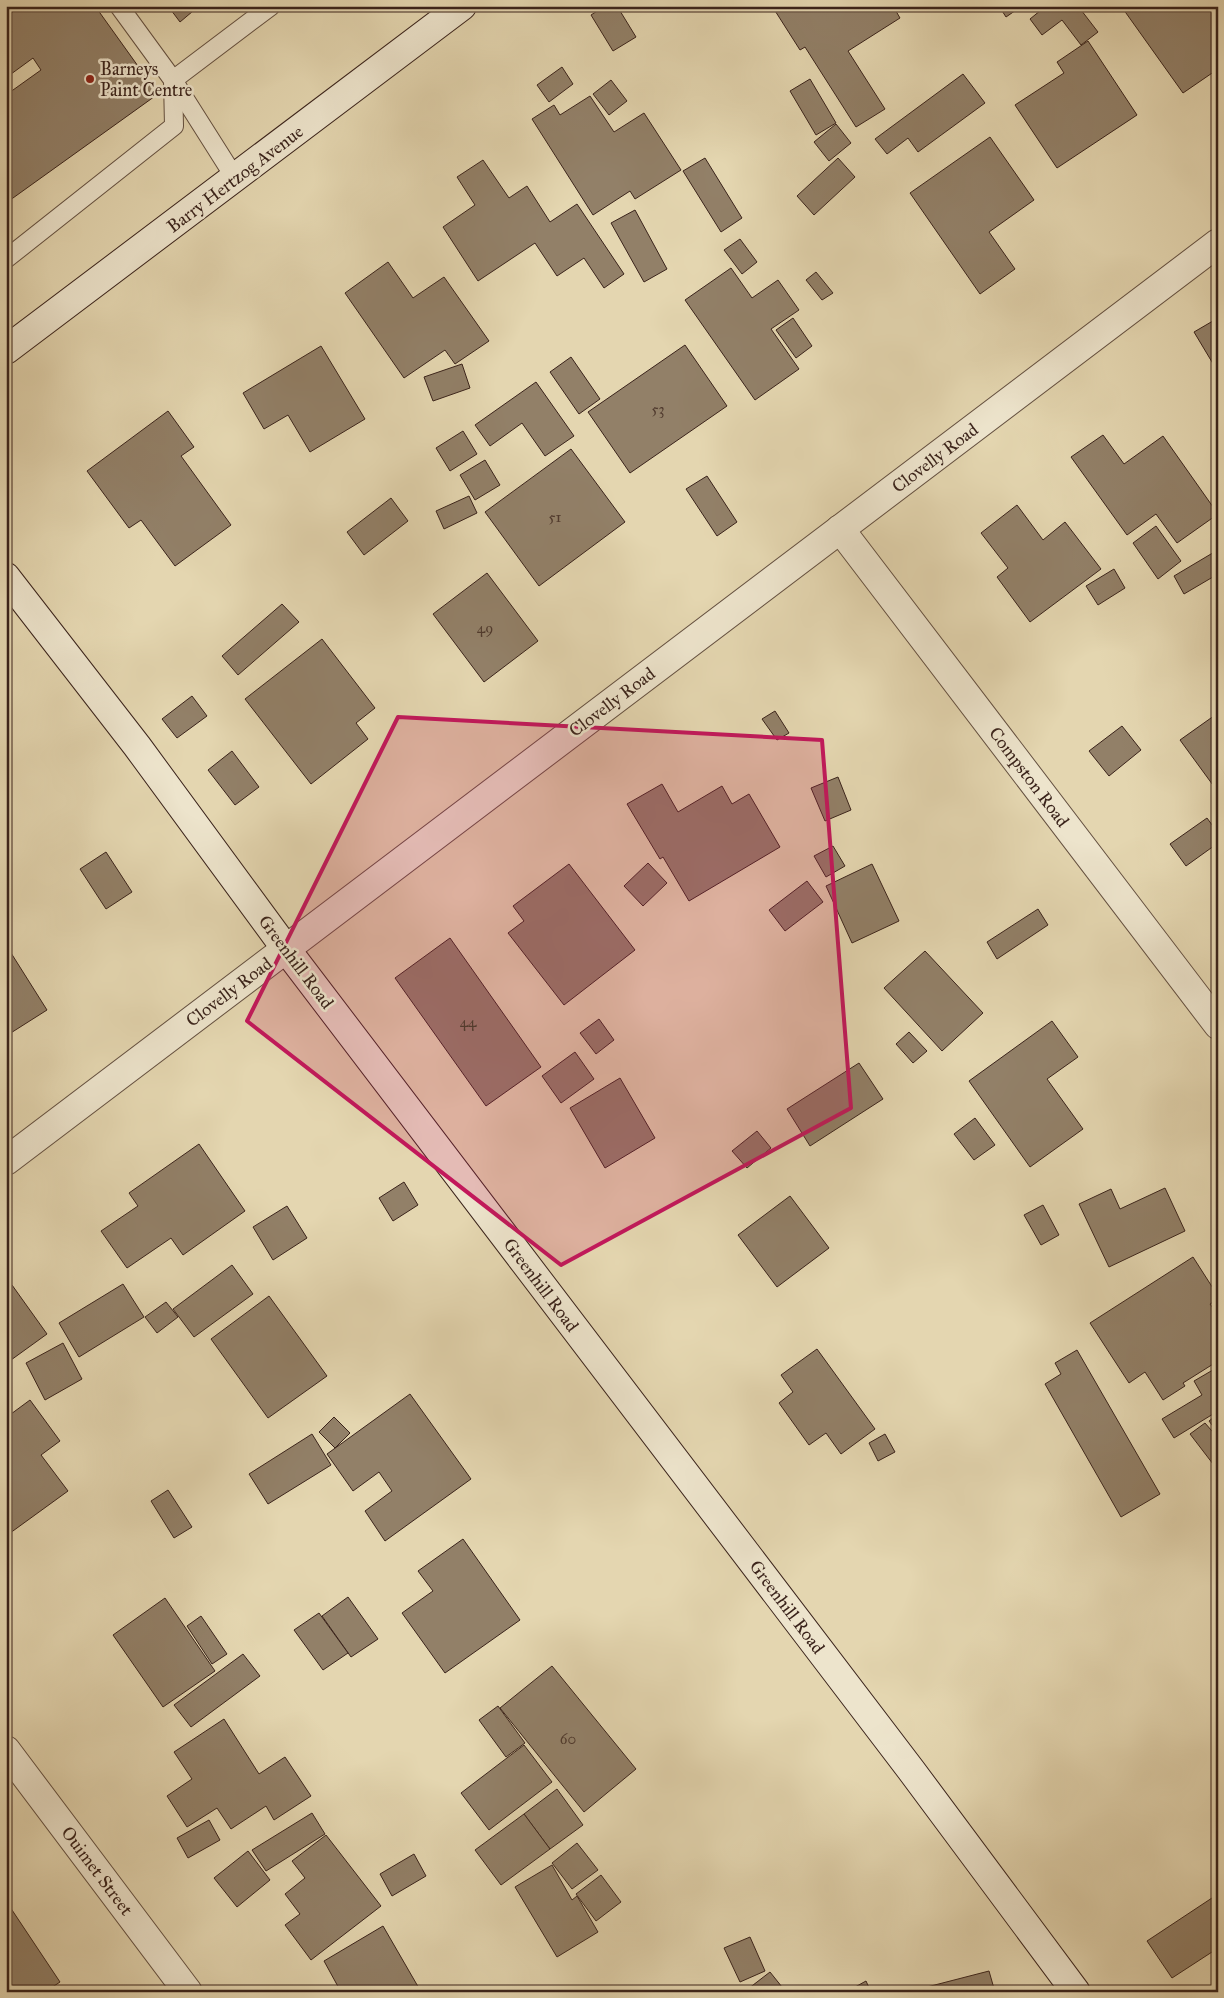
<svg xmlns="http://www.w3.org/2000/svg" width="1224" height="1998" font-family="'IM FELL Great Primer',serif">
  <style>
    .building { fill: #928068; stroke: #3a231b }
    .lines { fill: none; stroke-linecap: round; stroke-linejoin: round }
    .lane-casing { stroke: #645040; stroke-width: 20 }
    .street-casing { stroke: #645040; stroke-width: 30 }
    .secondary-casing { stroke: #3a231b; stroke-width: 30 }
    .lane { stroke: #ede4cc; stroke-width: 18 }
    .street { stroke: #ede4cc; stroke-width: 28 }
    .secondary { stroke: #ede4cc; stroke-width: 28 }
    .marked { fill: #c2185b; fill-opacity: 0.2; stroke: #c2185b; stroke-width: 4; stroke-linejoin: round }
    .poi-dot { fill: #8f2418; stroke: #ede4cc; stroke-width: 2 }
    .labels { text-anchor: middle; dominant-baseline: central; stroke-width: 5; stroke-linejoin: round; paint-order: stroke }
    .number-label { font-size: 15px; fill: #503a2e }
    .poi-label { font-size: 18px; fill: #3a231b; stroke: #ede4cc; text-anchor: start }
    .street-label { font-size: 18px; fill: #3a231b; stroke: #ede4cc }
  </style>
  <rect width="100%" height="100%" fill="#e4d6b0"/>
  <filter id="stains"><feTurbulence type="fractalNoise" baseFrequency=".004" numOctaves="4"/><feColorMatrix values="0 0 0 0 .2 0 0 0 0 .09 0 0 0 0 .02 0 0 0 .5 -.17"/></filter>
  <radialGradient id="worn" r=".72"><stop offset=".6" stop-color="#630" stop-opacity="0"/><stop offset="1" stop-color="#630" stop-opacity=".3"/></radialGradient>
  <!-- building -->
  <g class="building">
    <polygon points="6,6 95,6 158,94 6,203 6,95 41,70 33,58 7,77 6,75 6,36 12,32 6,24"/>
    <polygon points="168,6 199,6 180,22"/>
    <polygon points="605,6 617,6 636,37 613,51 591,15"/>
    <polygon points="772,6 893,6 900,18 848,51 885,109 856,127 805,47 800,50"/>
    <polygon points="999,6 1022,6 1006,17"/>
    <polygon points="1046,6 1078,6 1098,32 1081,45 1062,20 1042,35 1030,19"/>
    <polygon points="1121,6 1218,6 1218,69 1183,93"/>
    <polygon points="1088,41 1137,115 1057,168 1015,105 1064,73 1057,62"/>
    <polygon points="562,67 573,84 549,102 537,85"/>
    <polygon points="963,74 985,103 918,152 908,138 887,154 875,139"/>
    <polygon points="810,79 836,123 816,135 790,91"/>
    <polygon points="611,80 627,101 609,115 593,94"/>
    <polygon points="590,96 614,132 644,113 681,170 635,199 630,191 593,215 532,119 554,105 560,115"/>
    <polygon points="836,124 851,143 829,161 814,142"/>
    <polygon points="990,137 1034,200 989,232 1015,269 980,294 910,193"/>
    <polygon points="705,158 742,218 721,232 683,171"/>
    <polygon points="838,158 855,177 814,215 797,196"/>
    <polygon points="483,160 509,198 527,186 550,222 577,204 624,274 604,288 584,258 557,276 535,243 478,281 443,227 475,205 457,177"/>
    <polygon points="635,210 667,269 644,282 611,223"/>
    <polygon points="740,239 757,262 742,274 724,250"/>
    <polygon points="388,262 413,298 444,277 489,341 455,364 445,350 404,378 345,293"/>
    <polygon points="731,268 752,298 778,280 799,310 771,329 799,369 755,400 685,300"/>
    <polygon points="816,272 833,293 822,300 806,280"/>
    <polygon points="793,318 812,346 796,358 776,330"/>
    <polygon points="1218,318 1218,372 1194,332"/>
    <polygon points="685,345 727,406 630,473 588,412"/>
    <polygon points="321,346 365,419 310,452 288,415 264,429 243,393"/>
    <polygon points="571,357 600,399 579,414 550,372"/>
    <polygon points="462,364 470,388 433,401 424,377"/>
    <polygon points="536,382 574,436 545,456 522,423 490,446 475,425"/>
    <polygon points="168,411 194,447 181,456 231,525 175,566 141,520 129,528 87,471"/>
    <polygon points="463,431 477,454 450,471 436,448"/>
    <polygon points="1103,435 1124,464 1163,436 1218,514 1177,543 1156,514 1127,535 1071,457"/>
    <polygon points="571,449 625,522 539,586 485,512"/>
    <polygon points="485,460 500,485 475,500 460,475"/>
    <polygon points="707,476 737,522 717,536 686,489"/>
    <polygon points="469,496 477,513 444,529 436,511"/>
    <polygon points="391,498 408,521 364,555 347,532"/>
    <polygon points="1017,505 1043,540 1065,522 1101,569 1030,622 997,577 1008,568 981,533"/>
    <polygon points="1156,526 1181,561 1158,579 1133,543"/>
    <polygon points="1216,551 1218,574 1184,594 1174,576"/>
    <polygon points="1114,569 1125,588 1098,605 1086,586"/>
    <polygon points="487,573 538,641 484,682 433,614"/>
    <polygon points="282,604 299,622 238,675 222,656"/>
    <polygon points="322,639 375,708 356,723 368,739 311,784 245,699"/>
    <polygon points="192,696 207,716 177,738 162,719"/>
    <polygon points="775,711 789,733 777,740 762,719"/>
    <polygon points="1218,713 1218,792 1180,740"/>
    <polygon points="1122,726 1141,750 1109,776 1089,751"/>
    <polygon points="232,751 259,787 235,805 208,770"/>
    <polygon points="838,777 851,810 825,821 811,788"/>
    <polygon points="662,784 678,812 722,786 732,804 749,794 780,847 689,901 663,857 660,859 627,804"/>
    <polygon points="1207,818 1218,833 1218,843 1186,866 1170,844"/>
    <polygon points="833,846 845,866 826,877 814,856"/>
    <polygon points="106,852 132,892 106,909 80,869"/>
    <polygon points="648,863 667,883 643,906 624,886"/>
    <polygon points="569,864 635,950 564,1005 508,933 524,921 513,906"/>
    <polygon points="872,864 899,921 852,943 826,886"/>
    <polygon points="807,881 823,902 785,931 769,910"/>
    <polygon points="1038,909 1048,925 997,959 987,942"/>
    <polygon points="450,938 541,1067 486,1106 395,978"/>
    <polygon points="6,945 47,1010 6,1036"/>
    <polygon points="925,951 983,1013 942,1051 884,988"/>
    <polygon points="599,1019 614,1040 596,1054 580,1033"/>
    <polygon points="1052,1021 1078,1057 1047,1079 1083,1129 1030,1167 969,1081"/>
    <polygon points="909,1032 927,1051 913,1063 896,1044"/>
    <polygon points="575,1052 594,1079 561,1103 542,1076"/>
    <polygon points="859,1063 883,1099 810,1146 787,1109"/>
    <polygon points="620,1078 655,1138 605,1168 570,1108"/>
    <polygon points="975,1118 995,1145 974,1160 954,1134"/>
    <polygon points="757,1131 771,1148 747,1168 732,1151"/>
    <polygon points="199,1144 245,1211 183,1255 171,1238 127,1268 101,1231 138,1206 129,1193"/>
    <polygon points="404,1182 418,1205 393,1221 379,1198"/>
    <polygon points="1165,1188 1185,1231 1109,1267 1079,1204 1111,1189 1120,1209"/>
    <polygon points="790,1196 829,1248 777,1287 738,1235"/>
    <polygon points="1043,1205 1059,1235 1041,1245 1024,1215"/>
    <polygon points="287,1206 307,1238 273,1260 253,1227"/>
    <polygon points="1193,1257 1218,1296 1218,1299 1210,1304 1218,1315 1218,1361 1183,1383 1185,1386 1163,1400 1145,1372 1129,1383 1090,1323"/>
    <polygon points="232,1265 253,1294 194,1337 173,1309"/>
    <polygon points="123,1284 144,1317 79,1357 59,1323"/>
    <polygon points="12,1285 47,1334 11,1360 6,1353 6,1289"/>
    <polygon points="269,1296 327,1376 268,1418 211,1339"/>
    <polygon points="166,1302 178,1317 157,1333 145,1317"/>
    <polygon points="63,1343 82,1379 45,1400 26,1363"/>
    <polygon points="817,1349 875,1429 841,1454 826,1433 809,1445 779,1403 793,1392 781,1375"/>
    <polygon points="1077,1350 1160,1494 1121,1517 1045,1384 1061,1374 1055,1363"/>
    <polygon points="1218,1367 1218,1411 1174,1438 1162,1419 1202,1395 1194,1381"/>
    <polygon points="410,1394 471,1479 385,1541 365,1511 392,1491 379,1472 353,1491 327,1454"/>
    <polygon points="30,1400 60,1441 41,1455 68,1491 6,1536 6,1407 11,1414"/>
    <polygon points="1218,1414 1218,1433 1209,1421"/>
    <polygon points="334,1417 350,1433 335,1448 319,1432"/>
    <polygon points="1205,1423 1218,1438 1218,1461 1213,1464 1190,1434"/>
    <polygon points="312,1434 331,1465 268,1504 249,1474"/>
    <polygon points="885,1434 895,1452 878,1461 869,1443"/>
    <polygon points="168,1490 192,1527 174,1538 151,1501"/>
    <polygon points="463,1539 520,1620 445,1673 402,1613 433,1591 418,1571"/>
    <polygon points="348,1597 378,1639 351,1657 322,1616"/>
    <polygon points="165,1598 215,1671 163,1707 113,1635"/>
    <polygon points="319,1613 348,1653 323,1670 294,1630"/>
    <polygon points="201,1616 227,1654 212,1664 187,1626"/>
    <polygon points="243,1654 260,1676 191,1727 174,1705"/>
    <polygon points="552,1666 636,1769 584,1812 500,1708"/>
    <polygon points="498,1706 525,1743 506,1757 479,1720"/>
    <polygon points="224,1719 259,1774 285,1757 311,1796 274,1820 266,1806 231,1829 217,1808 187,1827 167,1796 192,1779 174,1752"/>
    <polygon points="524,1745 552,1782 489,1830 461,1793"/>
    <polygon points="557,1789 583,1825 550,1849 524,1814"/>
    <polygon points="312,1813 325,1834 266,1871 252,1850"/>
    <polygon points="524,1814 550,1849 501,1885 475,1850"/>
    <polygon points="209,1820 220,1840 188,1858 177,1838"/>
    <polygon points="326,1835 381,1906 311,1960 285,1925 300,1914 285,1894 305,1878 292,1861"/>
    <polygon points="577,1843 598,1870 572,1889 552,1863"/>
    <polygon points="248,1851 270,1880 237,1907 214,1878"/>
    <polygon points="414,1854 426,1876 392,1896 380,1874"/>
    <polygon points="552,1865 572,1900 577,1896 598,1932 557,1957 515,1887"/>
    <polygon points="601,1875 621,1902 596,1921 576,1894"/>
    <polygon points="1218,1894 1218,1961 1212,1952 1172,1978 1147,1941"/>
    <polygon points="6,1901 60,1982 45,1992 6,1992"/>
    <polygon points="383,1926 420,1990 417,1992 341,1992 324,1961"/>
    <polygon points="750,1937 765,1971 740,1982 724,1948"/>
    <polygon points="989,1971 995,1992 928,1992 927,1987"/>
    <polygon points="770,1972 786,1992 744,1992"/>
    <polygon points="866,1981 871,1992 846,1992"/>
  </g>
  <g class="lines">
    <defs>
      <g id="lane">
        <polyline points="119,6 173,80 235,178"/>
        <polyline points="6,259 174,126 173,80 271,6"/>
      </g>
      <g id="street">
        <polyline points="840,529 1218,1025"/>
        <polyline points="6,1161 1218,243"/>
        <polyline points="6,1750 188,1992"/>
      </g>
      <g id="secondary">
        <polyline points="6,350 462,6"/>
        <polyline points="6,577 137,746 286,949 911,1770 1076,1992"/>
      </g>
    </defs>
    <!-- lane casing -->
    <use href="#lane" class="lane-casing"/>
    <!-- street casing -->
    <use href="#street" class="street-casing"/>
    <!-- secondary casing -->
    <use href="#secondary" class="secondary-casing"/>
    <!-- lane -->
    <use href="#lane" class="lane"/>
    <!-- street -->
    <use href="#street" class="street"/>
    <!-- secondary -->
    <use href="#secondary" class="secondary"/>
  </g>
  <!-- marked area -->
  <path class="marked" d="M 398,717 L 822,740 L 851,1108 L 561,1265 L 247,1021 Z"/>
  <!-- markers -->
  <circle class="poi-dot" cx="90" cy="79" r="5"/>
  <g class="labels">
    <!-- number labels -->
    <g class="number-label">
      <text x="658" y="409">53</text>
      <text x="555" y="517">51</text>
      <text x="485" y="628">49</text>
      <text x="468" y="1022">44</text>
      <text x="568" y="1739">60</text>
    </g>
    <!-- poi labels -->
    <g class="poi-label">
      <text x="100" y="69">Barneys<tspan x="100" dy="21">Paint Centre</tspan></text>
    </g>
    <!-- street labels -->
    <g class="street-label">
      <text transform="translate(235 179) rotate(-37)">Barry Hertzog Avenue</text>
      <text transform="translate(935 458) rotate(-37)">Clovelly Road</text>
      <text transform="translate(612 702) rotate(-37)">Clovelly Road</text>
      <text transform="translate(1029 777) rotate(53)">Compston Road</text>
      <text transform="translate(296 962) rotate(53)">Greenhill Road</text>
      <text transform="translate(229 992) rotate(-37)">Clovelly Road</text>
      <text transform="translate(541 1285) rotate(53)">Greenhill Road</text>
      <text transform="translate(787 1607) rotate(53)">Greenhill Road</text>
      <text transform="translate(97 1871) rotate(53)">Ouimet Street</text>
    </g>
  </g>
  <!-- margin -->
  <rect width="1224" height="1998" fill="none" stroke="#e4d6b0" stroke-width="25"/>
  <rect x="8" y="8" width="1209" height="1983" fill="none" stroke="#3a231b" stroke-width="2.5"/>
  <rect x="12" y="12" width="1199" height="1973" fill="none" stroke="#3a231b"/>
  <rect width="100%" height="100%" filter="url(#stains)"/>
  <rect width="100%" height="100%" fill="url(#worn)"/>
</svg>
